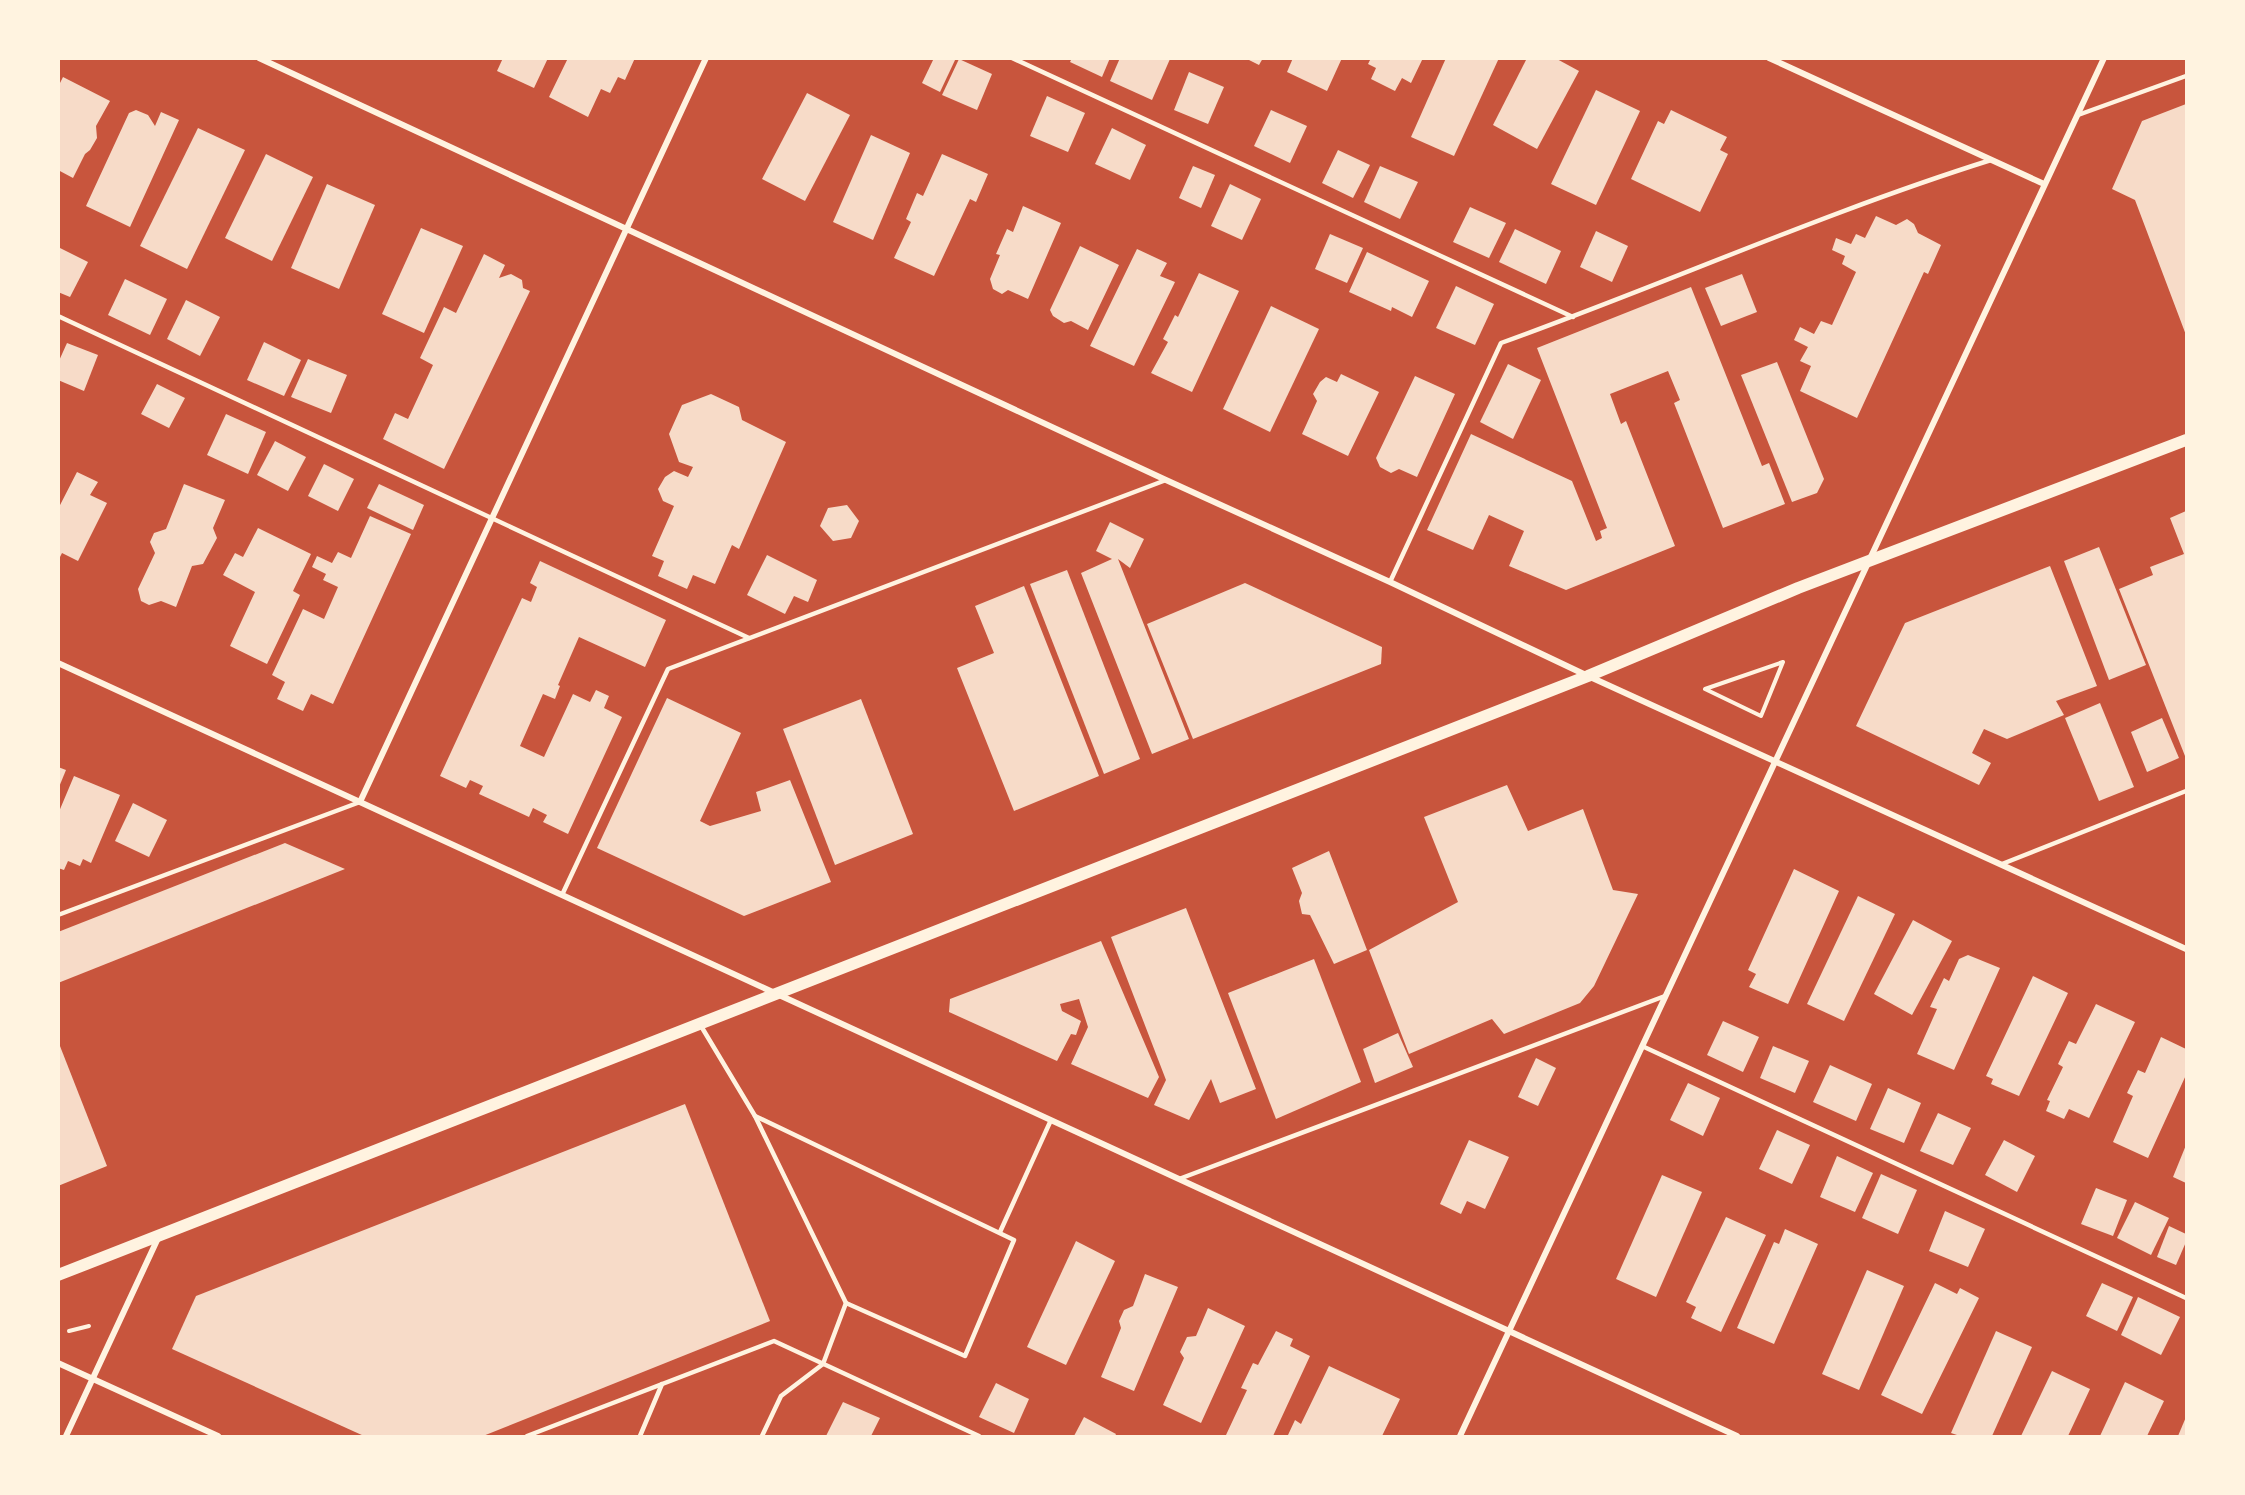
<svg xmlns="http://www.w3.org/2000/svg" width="2245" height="1495" font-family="'Open Sans',sans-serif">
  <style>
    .building { fill: #f7dbc8 }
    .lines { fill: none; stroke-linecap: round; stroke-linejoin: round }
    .path { stroke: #fff3e0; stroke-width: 4 }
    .service { stroke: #fff3e0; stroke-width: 4.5 }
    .minor { stroke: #fff3e0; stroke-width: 6 }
    .secondary { stroke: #fff3e0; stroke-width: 12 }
  </style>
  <rect width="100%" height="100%" fill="#c8553d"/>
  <!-- building -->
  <g class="building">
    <polygon points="503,58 548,58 534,88 497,71"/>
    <polygon points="568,58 635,58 625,80 618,77 610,93 601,89 588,117 549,97"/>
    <polygon points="934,58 956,58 940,92 922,83"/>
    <polygon points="1072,58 1110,58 1102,77 1070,62"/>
    <polygon points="1120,58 1170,59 1152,100 1110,81"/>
    <polygon points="1245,58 1263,58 1259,65"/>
    <polygon points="1293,58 1342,58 1327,91 1287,72"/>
    <polygon points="1371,58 1423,58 1411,83 1402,78 1395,91 1371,79 1376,68 1368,64"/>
    <polygon points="1446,58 1499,58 1454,156 1411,137"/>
    <polygon points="1527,58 1555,58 1579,71 1537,149 1493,125"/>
    <polygon points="959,59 992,74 977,110 942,95"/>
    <polygon points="1189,72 1224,87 1208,124 1174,110"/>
    <polygon points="63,77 110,101 96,126 97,138 90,150 85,154 73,178 58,170 58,87"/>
    <polygon points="1596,90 1640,111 1596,205 1551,184"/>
    <polygon points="807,93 850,115 805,201 762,179"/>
    <polygon points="1047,96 1085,113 1068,152 1030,136"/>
    <polygon points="2186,104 2186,335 2135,200 2112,189 2142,121"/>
    <polygon points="136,110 148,115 155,126 161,112 179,120 130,227 86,206 129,113"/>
    <polygon points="1271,110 1307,126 1290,163 1254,146"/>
    <polygon points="1671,110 1727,137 1720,150 1728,154 1700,212 1631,179 1658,121 1664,124"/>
    <polygon points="198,128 245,150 187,269 140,246"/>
    <polygon points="1112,128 1146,145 1130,180 1095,164"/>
    <polygon points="871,135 910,153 873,240 833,222"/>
    <polygon points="1338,150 1370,165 1353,198 1322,183"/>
    <polygon points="266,154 313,177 272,261 225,238"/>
    <polygon points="942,154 988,174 976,202 970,199 934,276 894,258 911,222 906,219 917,193 923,196"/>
    <polygon points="1193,166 1215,175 1201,208 1179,198"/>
    <polygon points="1380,166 1418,182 1400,219 1364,202"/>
    <polygon points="327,184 375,205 339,289 291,268"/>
    <polygon points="1230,184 1261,199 1242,240 1211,226"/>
    <polygon points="1023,206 1061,223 1028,299 1008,290 1002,294 993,289 990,279 1000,255 996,254 1007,229 1013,232"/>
    <polygon points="1470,207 1506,223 1489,258 1453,242"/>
    <polygon points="1876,216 1896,225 1907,219 1914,224 1918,233 1941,245 1928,274 1924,272 1857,418 1800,391 1811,366 1800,361 1808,347 1794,340 1800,327 1814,334 1821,321 1832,325 1856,272 1842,264 1845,256 1832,250 1836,238 1851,244 1856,234 1865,238"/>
    <polygon points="421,228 463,246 424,333 382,314"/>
    <polygon points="1515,229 1561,251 1546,284 1499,262"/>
    <polygon points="1596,231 1628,246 1612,282 1580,267"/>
    <polygon points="1330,234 1363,248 1347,283 1315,269"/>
    <polygon points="1080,246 1119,265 1088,330 1071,321 1064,323 1053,316 1050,310"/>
    <polygon points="58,247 88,262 70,297 58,292"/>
    <polygon points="1137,249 1167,263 1160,276 1175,282 1134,366 1090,346"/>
    <polygon points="1367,252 1429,281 1412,317 1392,307 1391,311 1349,292"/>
    <polygon points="484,254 505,265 499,278 511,274 522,280 523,288 530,291 444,469 383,439 395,413 408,419 433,365 420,358 444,307 456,313"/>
    <polygon points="1199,273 1239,291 1192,392 1151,373 1168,342 1163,339 1175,315 1178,317"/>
    <polygon points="1742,274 1757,312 1721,326 1705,288"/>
    <polygon points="125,279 167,299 150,335 108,315"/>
    <polygon points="1456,286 1494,304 1475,345 1436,328"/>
    <polygon points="1691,287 1762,466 1769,463 1785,504 1723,528 1674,403 1680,400 1668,371 1610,394 1621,424 1626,421 1675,546 1566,590 1509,566 1524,531 1489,515 1473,550 1427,530 1471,434 1572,481 1596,541 1602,538 1600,531 1607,528 1537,348"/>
    <polygon points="186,300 220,317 200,356 167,339"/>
    <polygon points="1271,306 1319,329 1270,432 1223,409"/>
    <polygon points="264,342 301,360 284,396 247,380"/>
    <polygon points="67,343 98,355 84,391 58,380 58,363"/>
    <polygon points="308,359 347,375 331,413 291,397"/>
    <polygon points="1777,362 1824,479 1817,493 1792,502 1741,375"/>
    <polygon points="1508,364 1541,380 1513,439 1480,422"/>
    <polygon points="1341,374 1379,392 1348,456 1302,434 1317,401 1313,394 1320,382 1326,377 1337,382"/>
    <polygon points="1415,376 1455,394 1417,477 1399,469 1391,473 1380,467 1376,458"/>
    <polygon points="157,384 185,398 169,428 141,414"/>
    <polygon points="711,394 739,407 742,420 786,442 739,549 732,545 715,584 693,575 687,589 658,576 664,561 652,556 674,506 663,501 658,489 665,477 674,471 688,477 693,467 679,462 669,434 682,405"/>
    <polygon points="226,414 266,432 248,474 207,455"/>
    <polygon points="275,441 306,457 288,491 257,475"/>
    <polygon points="324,464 354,479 338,511 308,496"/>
    <polygon points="77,472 98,482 90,495 107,503 78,561 62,553 58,561 58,509"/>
    <polygon points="184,484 225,500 213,528 217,538 203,564 192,566 176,607 161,601 149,605 141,601 138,589 155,553 150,542 154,533 166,529"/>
    <polygon points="379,484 424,505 413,530 367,508"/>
    <polygon points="847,505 859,521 851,538 833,541 820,526 828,508"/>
    <polygon points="2186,511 2186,755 2185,756 2119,589 2153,575 2150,567 2184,554 2170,518"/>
    <polygon points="370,516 411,534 333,704 311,694 303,711 277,699 285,682 272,675 303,609 324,619 338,587 323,580 326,574 312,567 317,556 332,563 338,552 351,558"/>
    <polygon points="1110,522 1144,539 1130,568 1118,559 1189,739 1152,754 1081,573 1112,559 1096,551"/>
    <polygon points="258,528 311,554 293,591 300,595 267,664 230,646 255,592 223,575 235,553 243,557"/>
    <polygon points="2099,547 2146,665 2109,680 2064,561"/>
    <polygon points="767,555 817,580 808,602 794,596 785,614 747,595"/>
    <polygon points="540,561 666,620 645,667 579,637 558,685 560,686 555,699 543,694 520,746 544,757 573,694 590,702 596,690 609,696 604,708 622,717 568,834 543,822 547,815 533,808 529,817 479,794 483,786 470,780 466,788 440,776 522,598 531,602 537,587 530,583"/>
    <polygon points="2050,566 2097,686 2056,701 2064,715 2007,739 1984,729 1972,753 1991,763 1979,785 1856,726 1905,623"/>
    <polygon points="1067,570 1140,759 1104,774 1030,584"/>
    <polygon points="1245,583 1382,647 1381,664 1193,739 1147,624"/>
    <polygon points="1024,586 1099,776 1014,811 957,668 994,653 975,606"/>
    <polygon points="667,698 741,733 700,821 710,826 761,811 756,792 790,780 831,882 744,916 597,848"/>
    <polygon points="861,699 913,834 835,865 783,729"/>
    <polygon points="2100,703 2134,787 2099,801 2065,718"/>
    <polygon points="2162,718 2179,758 2147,772 2131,732"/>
    <polygon points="58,767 66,770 59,787 58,787"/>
    <polygon points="74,776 120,795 91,863 83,859 80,866 68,861 64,870 58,868 58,814"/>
    <polygon points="1507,785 1528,831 1583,809 1613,890 1638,894 1594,986 1580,1003 1504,1034 1492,1019 1409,1054 1369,950 1458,902 1424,817"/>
    <polygon points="133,803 167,820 149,857 115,841"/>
    <polygon points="285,843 345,869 58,983 58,932"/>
    <polygon points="1329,851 1367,950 1334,964 1310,915 1302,914 1299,901 1302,893 1292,868"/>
    <polygon points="1794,869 1839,891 1788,1004 1749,987 1756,974 1748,970"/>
    <polygon points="1858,896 1895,914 1844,1021 1807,1004"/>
    <polygon points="1186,908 1256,1089 1220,1103 1211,1079 1189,1120 1154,1105 1166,1080 1111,937"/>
    <polygon points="1913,920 1952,941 1912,1015 1874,994"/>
    <polygon points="1101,941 1159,1077 1148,1098 1071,1064 1088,1027 1079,999 1060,1004 1062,1011 1081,1021 1076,1035 1071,1034 1057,1061 949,1012 950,999"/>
    <polygon points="1968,955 2000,968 1954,1070 1917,1054 1937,1009 1930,1007 1944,978 1949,981 1959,959"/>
    <polygon points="1314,959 1361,1082 1276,1119 1228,993"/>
    <polygon points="2033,976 2068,993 2019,1096 1991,1084 1993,1079 1986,1076"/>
    <polygon points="2096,1004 2135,1022 2089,1118 2069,1109 2064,1119 2046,1111 2050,1101 2047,1100 2063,1067 2058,1064 2069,1041 2076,1044"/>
    <polygon points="1723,1021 1759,1037 1743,1072 1707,1055"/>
    <polygon points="1398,1033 1413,1067 1375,1083 1363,1049"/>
    <polygon points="2161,1037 2186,1049 2186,1075 2148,1158 2113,1142 2133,1096 2127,1093 2138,1070 2145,1073"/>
    <polygon points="58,1041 107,1166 58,1186"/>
    <polygon points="1773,1046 1809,1061 1795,1093 1760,1078"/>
    <polygon points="1536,1058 1556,1068 1538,1106 1518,1097"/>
    <polygon points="1830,1065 1872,1084 1856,1121 1813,1102"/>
    <polygon points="1688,1083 1720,1098 1703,1136 1670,1120"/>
    <polygon points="1888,1088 1921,1103 1904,1143 1870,1129"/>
    <polygon points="685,1104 770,1321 483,1436 364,1436 172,1349 196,1296"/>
    <polygon points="1938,1113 1971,1128 1953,1165 1920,1151"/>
    <polygon points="1777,1130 1810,1145 1792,1184 1759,1169"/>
    <polygon points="1469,1140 1509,1157 1485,1209 1467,1201 1461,1214 1440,1204"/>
    <polygon points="2004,1140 2035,1156 2017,1192 1985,1175"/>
    <polygon points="2186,1145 2186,1183 2173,1177"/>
    <polygon points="1837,1156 1873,1173 1855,1212 1820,1197"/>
    <polygon points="1881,1174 1917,1190 1898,1234 1862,1218"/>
    <polygon points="1662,1175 1702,1192 1656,1297 1616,1279"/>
    <polygon points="2096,1188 2127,1200 2113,1236 2081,1224"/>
    <polygon points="2135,1202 2169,1218 2151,1255 2117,1238"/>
    <polygon points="1945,1211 1985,1229 1968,1267 1929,1251"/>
    <polygon points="1726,1217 1766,1235 1721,1332 1691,1318 1696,1307 1686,1302"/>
    <polygon points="2169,1226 2186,1234 2186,1242 2176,1265 2157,1257"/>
    <polygon points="1785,1229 1818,1244 1774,1344 1737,1328 1774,1242 1779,1244"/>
    <polygon points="1076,1241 1115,1261 1066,1365 1027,1347"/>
    <polygon points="1867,1270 1904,1286 1859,1390 1822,1374"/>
    <polygon points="1145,1274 1178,1287 1134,1391 1101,1377 1121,1328 1119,1321 1124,1310 1133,1306"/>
    <polygon points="1935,1283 1957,1294 1960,1288 1979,1298 1922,1414 1881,1395"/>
    <polygon points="2102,1283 2133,1297 2117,1331 2086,1316"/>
    <polygon points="2138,1297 2180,1317 2161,1355 2121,1335"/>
    <polygon points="1208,1308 1245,1326 1201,1423 1163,1405 1184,1358 1180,1352 1187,1337 1196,1336"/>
    <polygon points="1276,1331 1293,1339 1290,1346 1310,1356 1273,1436 1226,1435 1247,1390 1241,1388 1253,1363 1258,1365"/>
    <polygon points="1996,1331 2032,1347 1992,1436 1960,1436 1951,1433"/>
    <polygon points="1329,1366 1400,1399 1382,1436 1291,1436 1288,1435 1295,1420 1301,1424"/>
    <polygon points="2052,1371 2090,1389 2068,1436 2021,1436"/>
    <polygon points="2125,1382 2164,1401 2147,1436 2100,1436"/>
    <polygon points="996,1383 1029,1399 1014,1433 979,1417"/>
    <polygon points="843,1402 880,1418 871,1436 826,1436"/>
    <polygon points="1084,1417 1116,1434 1115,1436 1074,1436"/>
    <polygon points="2186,1417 2186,1436 2178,1436"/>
  </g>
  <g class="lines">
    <!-- path -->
    <g class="path">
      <polygon points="1783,662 1761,716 1705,689"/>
      <polyline points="69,1331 89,1326"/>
    </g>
    <!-- service -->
    <g class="service">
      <polyline points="1012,58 1573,317"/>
      <polyline points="2078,115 2186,76"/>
      <polyline points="58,316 749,638"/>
      <path d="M 1390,582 L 1501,343 C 1665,284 1825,212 1991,160"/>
      <polyline points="2002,864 2186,791"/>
      <polyline points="562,895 668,669 1166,480"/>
      <polyline points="58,915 360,802"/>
      <polyline points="701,1026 755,1116 846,1303 823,1364 781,1396 762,1436"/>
      <polyline points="1642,1046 2186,1298"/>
      <polyline points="755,1116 1014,1240 965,1356 846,1303"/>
      <polyline points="1179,1179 1665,996"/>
      <polyline points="1000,1232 1051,1120"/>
      <polyline points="527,1436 774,1341 979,1436"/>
      <polyline points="640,1436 662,1384"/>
    </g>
    <!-- minor -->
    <g class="minor">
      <polyline points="259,58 1166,480 1390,582 1588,676 2186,949"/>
      <polyline points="1769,58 2044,184"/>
      <polyline points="58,663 1737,1436"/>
      <polyline points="360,802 706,58"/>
      <polyline points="58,1363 218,1436"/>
      <polyline points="66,1436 159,1236"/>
      <polyline points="1460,1436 2104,58"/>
    </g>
    <!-- secondary -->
    <polyline class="secondary" points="58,1275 1588,676 1798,588 2186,440"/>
  </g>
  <!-- border -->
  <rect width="2245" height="1495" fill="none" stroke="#fff3e0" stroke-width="120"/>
</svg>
